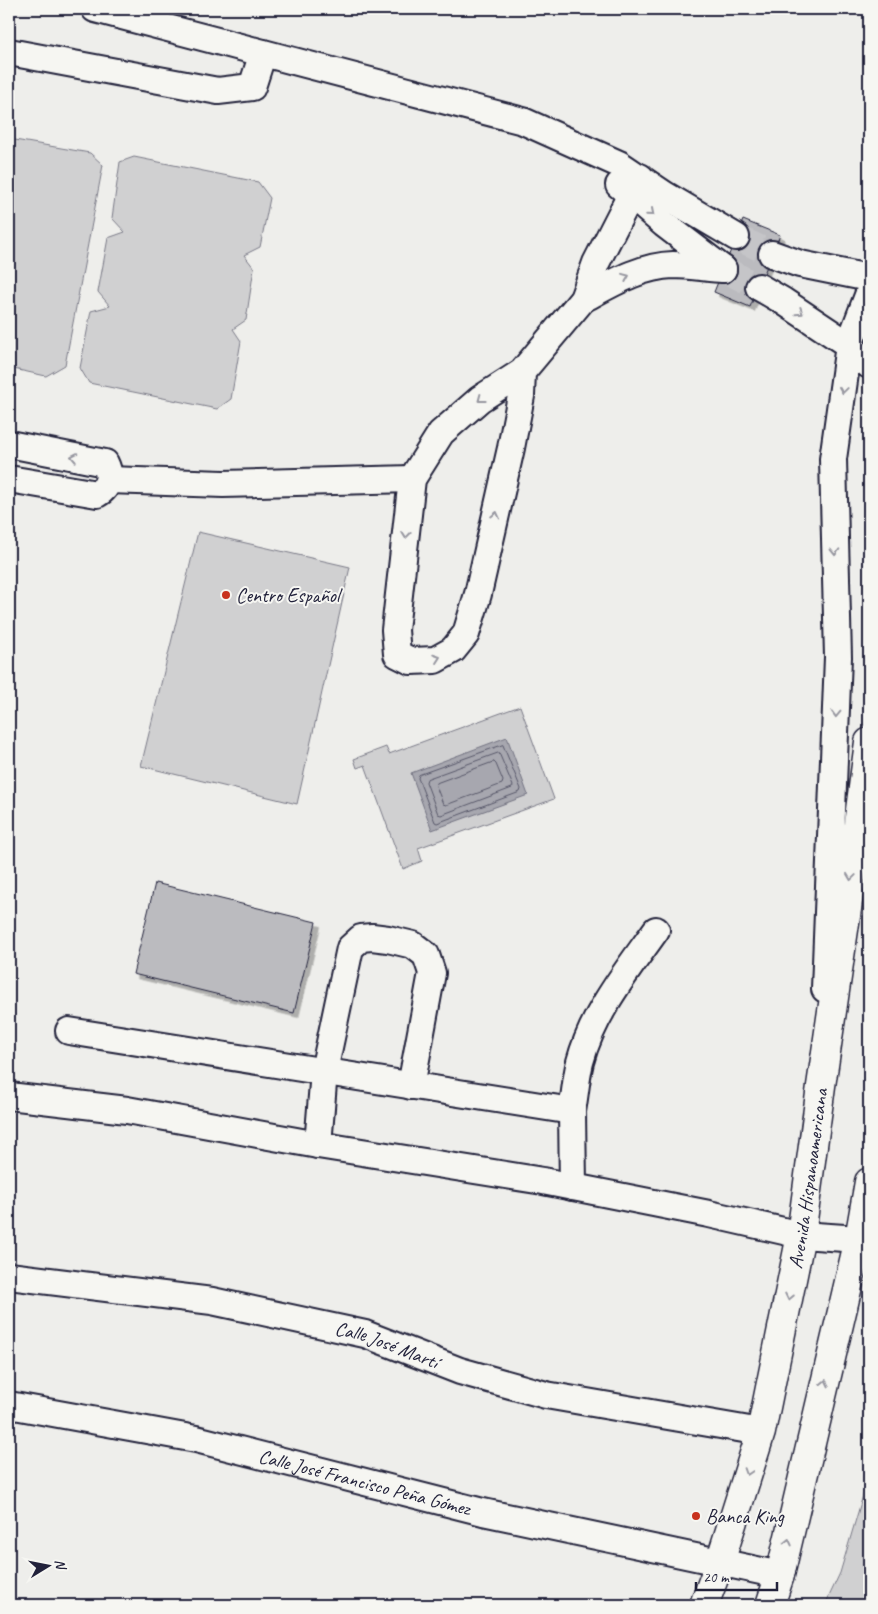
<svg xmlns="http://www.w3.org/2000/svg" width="878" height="1614" font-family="Caveat,sans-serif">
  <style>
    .green { fill: #d0d0d1; stroke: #797986 }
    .water { fill: #a7a7af; stroke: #727281 }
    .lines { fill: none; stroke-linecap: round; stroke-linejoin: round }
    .shore { stroke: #575769; stroke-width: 1 }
    .building { fill: #bbbbbf; stroke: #22223b; filter: url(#shadow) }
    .minor-tunnel { stroke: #c5c5c8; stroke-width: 26; stroke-dasharray: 26 13; stroke-linecap: butt }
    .minor-casing { stroke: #22223b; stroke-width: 30 }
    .major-casing { stroke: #22223b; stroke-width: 31 }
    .minor { stroke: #f6f6f2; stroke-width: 26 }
    .major { stroke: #f6f6f2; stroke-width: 28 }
    .oneway { stroke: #9797a0 }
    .poi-dot { fill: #c8321e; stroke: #f6f6f2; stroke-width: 2 }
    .labels { text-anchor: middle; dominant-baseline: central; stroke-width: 4; stroke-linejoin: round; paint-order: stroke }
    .poi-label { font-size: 20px; fill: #22223b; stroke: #f6f6f2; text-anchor: start }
    .street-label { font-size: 20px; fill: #22223b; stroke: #f6f6f2 }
  </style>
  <defs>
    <filter id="shadow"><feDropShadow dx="4.5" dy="4.5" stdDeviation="0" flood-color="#0004"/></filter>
  </defs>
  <rect width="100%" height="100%" fill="#eeeeeb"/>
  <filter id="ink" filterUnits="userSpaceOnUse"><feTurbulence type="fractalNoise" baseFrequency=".02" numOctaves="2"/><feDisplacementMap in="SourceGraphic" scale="10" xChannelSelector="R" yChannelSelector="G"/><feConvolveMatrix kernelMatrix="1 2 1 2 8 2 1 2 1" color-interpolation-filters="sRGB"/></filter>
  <g filter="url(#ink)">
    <!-- green -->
    <g class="green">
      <polygon points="9,139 90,153 103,165 65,365 46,376 9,368"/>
      <polygon points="134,157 258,182 270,198 260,247 244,255 254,268 246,320 233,329 241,341 231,399 217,409 89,383 80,368 91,311 110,306 98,292 108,238 125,232 112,218 120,162"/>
      <polygon points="198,532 350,567 297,804 141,766"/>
      <polygon points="520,706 554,799 418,848 422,861 403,869 365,765 357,768 354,759 386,747 389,754"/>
      <polygon points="869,1475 869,1605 825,1605 840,1573"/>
    </g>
    <!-- water -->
    <polygon class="water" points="507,737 528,795 432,830 411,773"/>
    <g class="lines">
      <!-- shore -->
      <g class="shore">
        <polygon points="503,745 521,789 520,792 437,823 435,822 418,778 419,775"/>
        <polygon points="499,753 513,786 512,788 441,815 438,814 426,782 427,779"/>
        <polygon points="494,762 496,764 503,781 502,784 446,805 443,804 436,786 437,783"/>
      </g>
    </g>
    <!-- building -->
    <g class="building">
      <polygon points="743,220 780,235 750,307 714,292"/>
      <polygon points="155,883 316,922 294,1013 133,974"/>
    </g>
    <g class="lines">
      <!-- minor-tunnel -->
      <g class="minor-tunnel">
        <polyline points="736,237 772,254"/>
        <polyline points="723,269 759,287"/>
      </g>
      <defs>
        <g id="minor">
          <polyline points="95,9 523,121 619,164 665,195 736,237"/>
          <polyline points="9,52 218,91 252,87 263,53"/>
          <polyline points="619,185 664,224 723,269"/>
          <polyline points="772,254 800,264 869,278"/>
          <polyline points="759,287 783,301 849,345 869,365"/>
          <path d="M 583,299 C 611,284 640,266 673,265 C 689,265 707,268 723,269"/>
          <polyline points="522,372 521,396 511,448 478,594 466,634 453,650 435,660 411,661 397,654 395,630 412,479 441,433 480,399 522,372 583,299 596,263 640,177"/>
          <path d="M 9,444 L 105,463 C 111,475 110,487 97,494 L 9,479"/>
          <polyline points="109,480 223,484 412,479"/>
          <polyline points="825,989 838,657 833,459 849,345 869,293"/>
          <path d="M 69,1031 L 572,1111 C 575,1095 576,1078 580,1062 C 593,1013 627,971 656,930"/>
          <polyline points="9,1096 127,1110 318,1145 543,1181 709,1214 801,1235 859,1239"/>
          <polyline points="572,1111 573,1187"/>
          <polyline points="318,1145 324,1071 350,948 361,938 372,937 388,939 413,945 426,955 432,973 411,1086"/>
          <path id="s1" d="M 9,1276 L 212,1301 L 365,1334 L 460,1371 L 546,1395 L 761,1432"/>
          <path id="s2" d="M 9,1405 L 196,1439 L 483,1512 L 780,1575"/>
        </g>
        <g id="major">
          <path id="s3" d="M 704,1605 L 720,1562 L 761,1432 L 801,1235 L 821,1086 L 847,909 L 869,742"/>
          <polyline points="770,1605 780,1575 859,1239 869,1182"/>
        </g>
      </defs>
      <!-- minor casing -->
      <use href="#minor" class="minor-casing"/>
      <!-- major casing -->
      <use href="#major" class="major-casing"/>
      <!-- minor -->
      <use href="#minor" class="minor"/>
      <!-- major -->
      <use href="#major" class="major"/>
    </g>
    <!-- one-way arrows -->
    <defs><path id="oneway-chevron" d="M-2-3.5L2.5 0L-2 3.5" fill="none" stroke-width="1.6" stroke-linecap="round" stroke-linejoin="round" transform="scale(1.25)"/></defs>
    <g class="oneway">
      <use href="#oneway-chevron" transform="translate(651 213) rotate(41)"/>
      <use href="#oneway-chevron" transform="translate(626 277) rotate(-22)"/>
      <use href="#oneway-chevron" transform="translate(800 312) rotate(34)"/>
      <use href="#oneway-chevron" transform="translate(843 390) rotate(98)"/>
      <use href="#oneway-chevron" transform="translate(481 399) rotate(143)"/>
      <use href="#oneway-chevron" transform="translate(74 457) rotate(-169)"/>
      <use href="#oneway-chevron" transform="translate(496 515) rotate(-77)"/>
      <use href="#oneway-chevron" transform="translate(406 535) rotate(96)"/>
      <use href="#oneway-chevron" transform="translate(835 552) rotate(89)"/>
      <use href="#oneway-chevron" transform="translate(437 658) rotate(-19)"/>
      <use href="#oneway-chevron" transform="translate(836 714) rotate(92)"/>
      <use href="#oneway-chevron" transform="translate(851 877) rotate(98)"/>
      <use href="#oneway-chevron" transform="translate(789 1297) rotate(102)"/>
      <use href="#oneway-chevron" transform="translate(825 1383) rotate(-77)"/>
      <use href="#oneway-chevron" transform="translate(748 1472) rotate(108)"/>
      <use href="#oneway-chevron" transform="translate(788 1542) rotate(-77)"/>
    </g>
  </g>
  <!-- markers -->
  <g class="poi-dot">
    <circle cx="226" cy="595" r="5"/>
    <circle cx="696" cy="1516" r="5"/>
  </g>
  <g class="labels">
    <!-- poi labels -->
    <g class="poi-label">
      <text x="236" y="595">Centro Español</text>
      <text x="706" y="1516">Banca King</text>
    </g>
    <!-- street labels -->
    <g class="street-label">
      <text stroke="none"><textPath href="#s3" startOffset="440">Avenida Hispanoamericana</textPath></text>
      <text stroke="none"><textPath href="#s1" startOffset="385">Calle José Martí</textPath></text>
      <text stroke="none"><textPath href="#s2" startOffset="364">Calle José Francisco Peña Gómez</textPath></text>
    </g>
  </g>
  <!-- margin -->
  <rect width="878" height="1614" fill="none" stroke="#f6f6f2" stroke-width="30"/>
  <rect x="15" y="15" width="848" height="1584" fill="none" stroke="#22223b" stroke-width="2" filter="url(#ink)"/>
  <!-- north arrow -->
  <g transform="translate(48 1566) rotate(80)" stroke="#f6f6f2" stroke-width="4" paint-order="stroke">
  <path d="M0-4L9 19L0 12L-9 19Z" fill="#22223b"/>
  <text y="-8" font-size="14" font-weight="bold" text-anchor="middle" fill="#22223b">N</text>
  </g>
  <!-- scale -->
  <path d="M696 1582v8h81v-8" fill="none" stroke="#22223b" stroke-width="2.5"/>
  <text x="703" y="1582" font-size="15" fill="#22223b" stroke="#f6f6f2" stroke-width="4" paint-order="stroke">20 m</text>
</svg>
